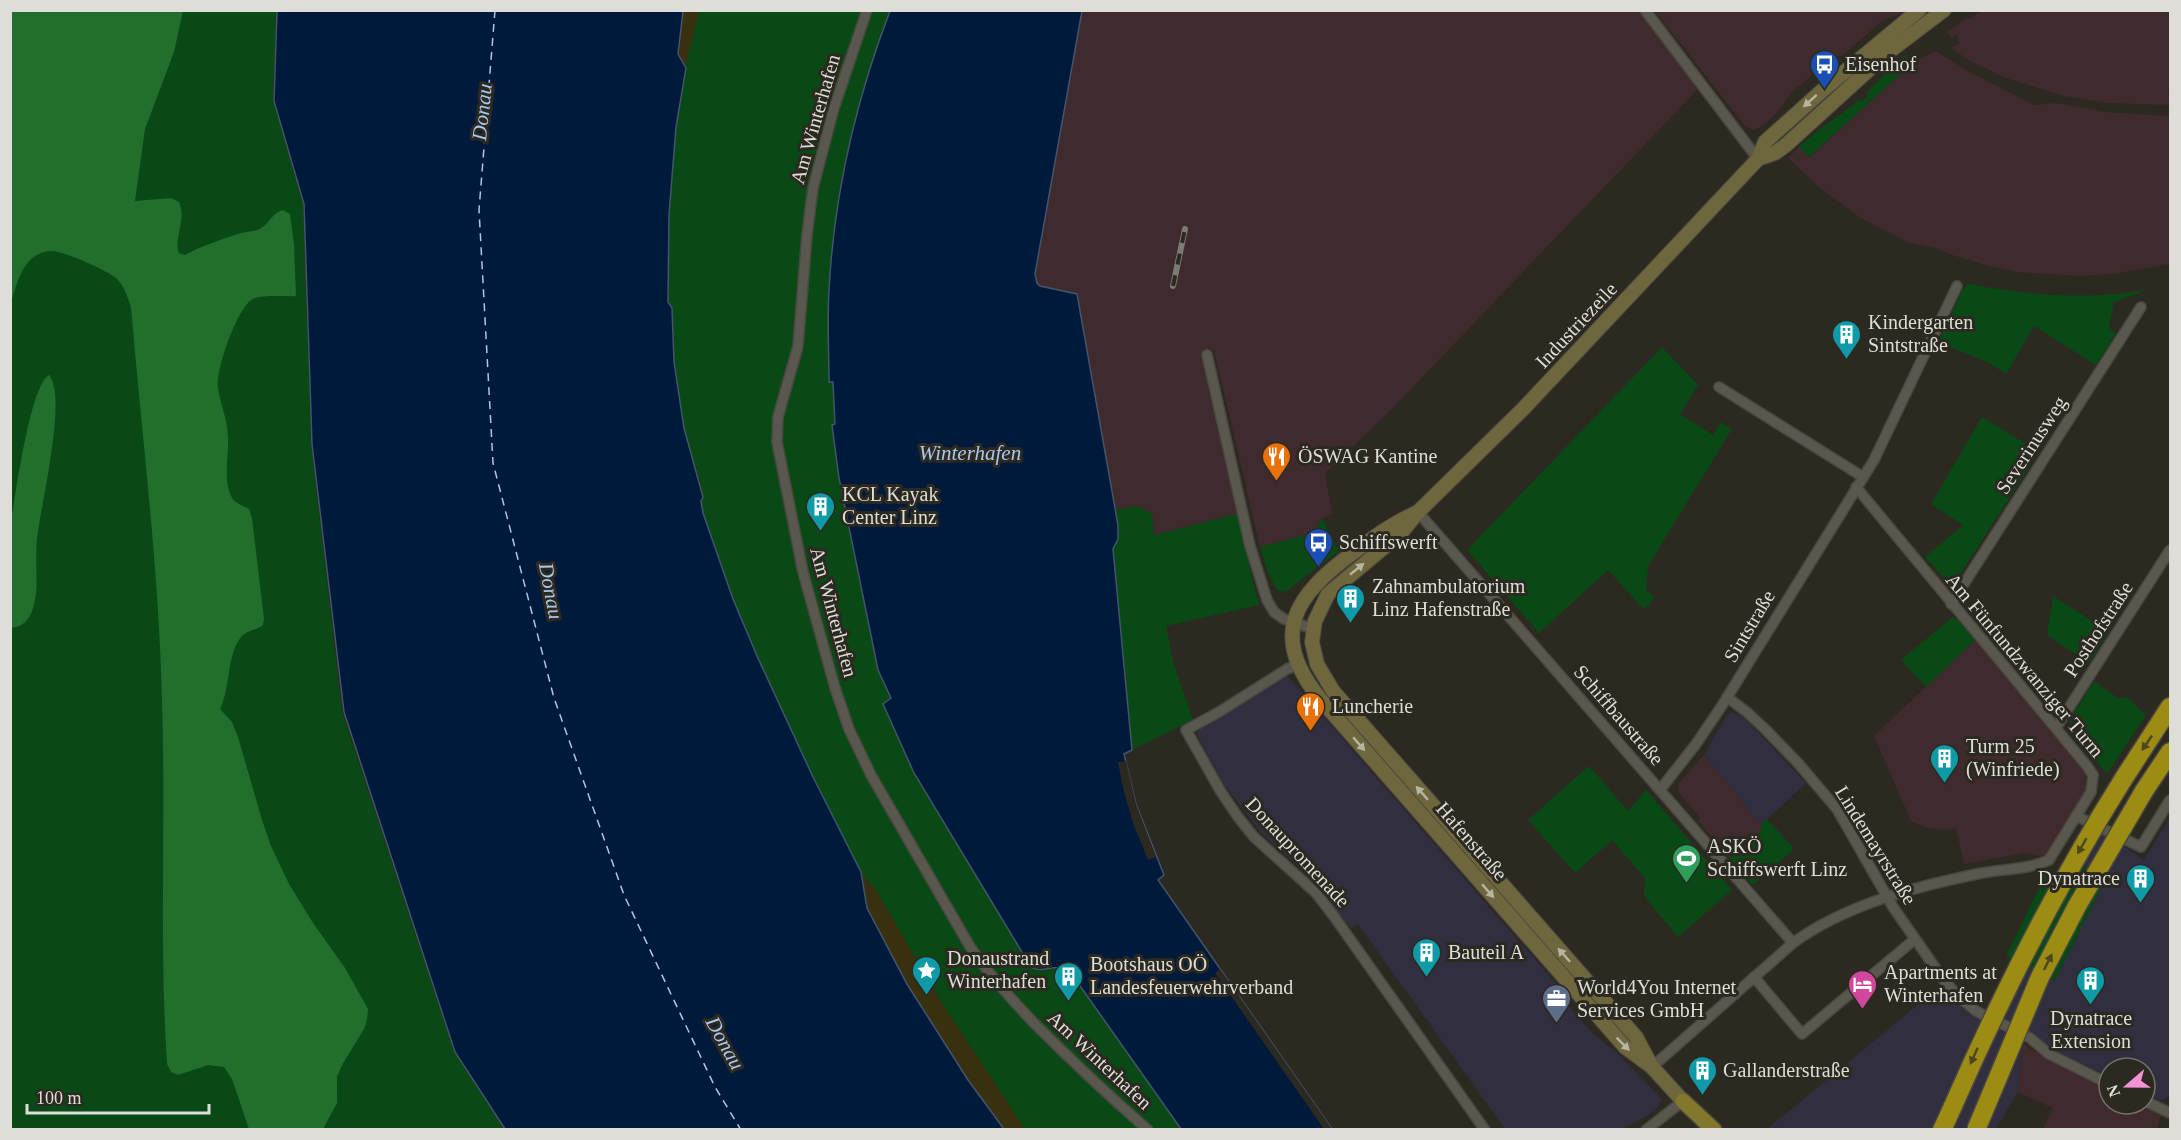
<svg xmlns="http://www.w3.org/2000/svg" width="2181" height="1140" font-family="Georgia,serif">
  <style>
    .commercial { fill: #312e3f }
    .industrial { fill: #3f2b2d }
    .green { fill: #094916 }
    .forest { fill: #216e2d }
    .sand { fill: #393010 }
    .water { fill: #001a3c; stroke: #43546b; stroke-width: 1.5 }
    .pier { fill: #2c2921 }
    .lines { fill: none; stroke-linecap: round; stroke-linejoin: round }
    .ferry { stroke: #aac7ed; stroke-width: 1.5; stroke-dasharray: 8 6; stroke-linecap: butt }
    .minor-casing { stroke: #494740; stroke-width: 12 }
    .secondary-casing { stroke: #494740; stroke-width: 16 }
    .primary-casing { stroke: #494740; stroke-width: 18 }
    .motorway-casing { stroke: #494740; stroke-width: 21 }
    .minor { stroke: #5a574e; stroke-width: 9 }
    .secondary { stroke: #6e673d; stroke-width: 14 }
    .primary { stroke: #82772b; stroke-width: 15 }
    .motorway { stroke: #9c8c14; stroke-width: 18 }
    .rail-casing { stroke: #7d7b75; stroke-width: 6 }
    .rail { stroke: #2c2921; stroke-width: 4; stroke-dasharray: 11; stroke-linecap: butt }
    .motorway-bridge-casing { stroke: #494740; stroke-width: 21; stroke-linecap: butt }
    .motorway-bridge { stroke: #9c8c14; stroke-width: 18 }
    .oneway { fill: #b7b4a2 }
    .oneway2 { fill: #4e471d }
    .labels { text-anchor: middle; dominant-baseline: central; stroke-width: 6; stroke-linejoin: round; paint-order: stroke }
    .poi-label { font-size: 20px; fill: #deddd8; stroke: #2c2921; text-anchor: start }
    .street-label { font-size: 20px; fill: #deddd8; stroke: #2c2921 }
    .water-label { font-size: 21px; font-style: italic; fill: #aac7ed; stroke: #2c2921 }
  </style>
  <rect width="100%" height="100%" fill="#2c2921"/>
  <!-- commercial -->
  <g class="commercial">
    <polygon points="1287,675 1559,987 1565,1002 1594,1035 1615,1051 1662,1099 1655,1111 1624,1129 1505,1129 1358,924 1351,928 1308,875 1262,834 1225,786 1198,737 1197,733 1200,729 1221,718"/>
    <polygon points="1732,712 1745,718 1806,783 1761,825 1704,755 1727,715"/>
    <polygon points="2170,817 2170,1092 2166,1099 2162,1100 2145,1094 2145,1068 2109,1068 2109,1077 2046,1046 1987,1012 2013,959 2054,980 2107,877 2071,861 2091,824 2144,860"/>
    <polygon points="1942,985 1970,1014 2023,1042 2018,1092 1996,1129 1766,1130"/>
  </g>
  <!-- industrial -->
  <g class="industrial">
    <polygon points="1082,11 1640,11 1698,89 1388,413 1325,473 1332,514 1322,518 1316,528 1309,534 1260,547 1214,350 1200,353 1237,514 1154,535 1152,514 1137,506 1115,510 1077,294 1040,286 1037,284 1035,274"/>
    <polygon points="1655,11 1908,11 1882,21 1843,55 1836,57 1814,73 1791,93 1775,115 1763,126 1753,130 1745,126"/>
    <polygon points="1981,11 2170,11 2170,81 2168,93 2170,105 2107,103 2064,96 2006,78 1970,61 1951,48 1959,44 1957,34 1952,38 1947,32 1967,17 1969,19"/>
    <polygon points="1936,51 1966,70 2034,105 2056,103 2106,112 2168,116 2170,119 2170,264 2112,274 2080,276 2018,272 1989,266 1955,256 1936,248 1909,243 1861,218 1820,188 1788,158 1799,147 1810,157 1914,62"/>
    <polygon points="1975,640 2085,773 2086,790 2083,797 2047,854 2041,856 2025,853 1964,864 1956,828 1946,830 1928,828 1911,821 1874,736"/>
    <polygon points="1704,755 1761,825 1761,832 1729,858 1698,821 1700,818 1678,791 1679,783"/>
    <polygon points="2023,1042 2030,1049 2109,1089 2109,1104 2138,1104 2161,1116 2157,1129 2043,1129 2053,1108 2018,1092"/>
  </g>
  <!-- green -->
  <g class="green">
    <polygon points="10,11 276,11 273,101 303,204 311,444 342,712 454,1052 504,1129 11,1129"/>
    <path d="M 683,11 L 890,11 C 856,100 834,193 829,290 C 827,320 829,351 829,381 L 833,382 L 835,425 L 832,425 L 839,478 L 878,670 L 891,698 L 884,704 L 914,773 L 1031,967 L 1035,970 L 1062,967 L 1071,973 L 1181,1129 L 1025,1129 L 945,1008 L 875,889 L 861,872 C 822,796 784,720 751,641 C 732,596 714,551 701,504 C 705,480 690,455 684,432 C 678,403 675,373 672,344 L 674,335 L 672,309 L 668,302 L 669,215 L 676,127 L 678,54 Z"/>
    <path d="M 1905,55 L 1913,63 L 1809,157 L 1799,147 C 1817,129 1840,116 1859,100 L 1861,102 L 1868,96 L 1866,93 C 1880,81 1890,66 1905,55 Z"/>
    <path d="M 1968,284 C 2029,295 2088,301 2150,289 L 2114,302 L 2109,328 L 2116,334 L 2096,365 L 2034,326 L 2006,374 L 1989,363 L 1938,342 L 1962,291 Z"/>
    <polygon points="1662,347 1698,385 1680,414 1713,435 1721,422 1732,429 1648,566 1646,590 1655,597 1644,610 1608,570 1539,633 1467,550"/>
    <polygon points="1982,417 2039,452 1956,581 1950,582 1943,577 1925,557 1963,525 1931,504"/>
    <polygon points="1137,506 1152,514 1154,535 1237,514 1259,605 1166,626 1173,662 1193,720 1132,750 1113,549 1118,539 1115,510"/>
    <polygon points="1322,518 1339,551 1288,590 1283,592 1277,590 1268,573 1260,547 1309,534 1316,528"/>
    <polygon points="2053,596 2109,632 2089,663 2047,635"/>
    <polygon points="1953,617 1956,620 1957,619 1975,640 1926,687 1901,660"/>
    <polygon points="2094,681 2118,698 2126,697 2146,715 2107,774 2072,732 2070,720"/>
    <polygon points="1589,766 1628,811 1646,790 1732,890 1678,937 1644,896 1645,878 1612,840 1575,873 1528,820"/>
    <polygon points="1767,819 1793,847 1792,851 1753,885 1729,858 1761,832 1761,825"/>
    <polygon points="2071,861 2107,877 2055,980 2006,956 2045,876 2052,874"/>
  </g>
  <!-- forest -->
  <g class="forest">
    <path d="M 11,10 L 183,11 L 174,52 L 145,129 L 135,201 L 171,198 L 179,202 C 187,222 173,237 179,253 L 185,255 C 201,246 220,240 238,234 C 244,232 251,232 257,230 C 269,226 270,214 283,210 L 290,214 L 294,245 L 296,296 C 286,297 259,294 251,300 C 237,310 215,370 218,388 C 220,404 228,420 228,437 C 229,455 223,479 231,496 C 234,503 242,505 249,509 L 252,518 L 264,619 L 263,625 C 257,630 248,630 242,636 C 226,654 231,688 220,709 L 232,722 L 238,737 L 262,820 L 271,846 L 289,884 L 313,923 L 345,968 L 368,1009 L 367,1020 L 364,1029 L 342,1065 L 337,1077 L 337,1103 L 323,1129 L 249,1129 L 232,1079 L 224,1067 L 208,1065 L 178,1075 L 171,1072 L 167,1064 C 159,942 166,822 162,701 C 159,569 142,438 131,307 C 128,298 124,285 116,278 C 106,270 64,251 51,251 C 43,251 35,255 30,260 C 19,272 15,289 11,303 Z"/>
    <path d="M 49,375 C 68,396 40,509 37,539 C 34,562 40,587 33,608 C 30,620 22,627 11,628 L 10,525 L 13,509 C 17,485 31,385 49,375 Z"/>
  </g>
  <!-- sand -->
  <g class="sand">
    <polygon points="683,11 699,11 685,68 678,54"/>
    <polygon points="861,872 875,889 945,1008 1025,1129 1004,1129 968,1080 907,984 867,908"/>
  </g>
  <!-- water -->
  <g class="water">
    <polygon points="277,11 683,11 678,54 686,68 676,127 669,215 668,302 672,308 674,362 684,428 703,497 701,501 703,513 733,599 757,656 813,777 861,872 867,908 907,984 968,1080 1004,1129 505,1129 455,1052 344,712 312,444 304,204 274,101"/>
    <path d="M 890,11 L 1082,11 L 1035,274 L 1037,283 L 1040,286 L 1077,294 L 1118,525 L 1118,539 L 1113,549 L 1132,750 L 1124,754 L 1136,804 L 1164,875 L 1158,880 L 1332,1129 L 1181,1129 L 1071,973 C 1058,960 1043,975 1031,967 L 914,773 L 883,704 L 891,698 L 878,670 L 839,478 L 832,425 L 835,424 L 833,382 L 829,382 C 829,351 827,321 829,290 C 834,194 856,100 890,11 Z"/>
  </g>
  <!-- pier -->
  <g class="pier">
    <polygon points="1126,761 1136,804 1156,857 1148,860 1133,823 1123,788 1118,762"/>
    <polygon points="1220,969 1332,1129 1324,1129 1215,973"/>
  </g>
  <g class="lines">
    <!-- ferry -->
    <polyline class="ferry" points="495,10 479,210 493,463 554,698 624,895 715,1087 741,1130"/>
    <defs>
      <g id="minor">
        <path d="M 867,10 L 834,108 L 813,188 L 807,235 L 798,346 L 778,417 L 777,442 L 803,572 L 835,688 L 849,729 L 871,775 L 969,945 C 988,974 1010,998 1034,1023 C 1071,1060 1108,1095 1148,1130"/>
        <polyline points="1645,10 1758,159"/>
        <polyline points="1207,355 1250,546 1267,600 1274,612 1284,619 1313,629"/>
        <polyline points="1719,387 1863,477"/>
        <polyline points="1418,512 1793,943"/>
        <polyline points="1951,604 2141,307"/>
        <polyline points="1298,665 1287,669 1219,712 1186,730 1221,792 1238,817 1254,837 1316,893 1333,915 1485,1130"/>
        <polyline points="1727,697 1748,713 1765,729 1798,763 1837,809 1893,907 1943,979 1958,996 1976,1011 2030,1038 2049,1054 2109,1084"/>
        <polyline points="2056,728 2170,550"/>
        <polyline points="1660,790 1696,744 1723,704 1874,460 1957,286"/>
        <polyline points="2076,816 2141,847 2170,800"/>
        <polyline points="1754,977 1802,1034 1915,939"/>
        <path d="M 1652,1067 L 1793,943 C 1845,905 1914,887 1977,874 C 1999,869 2028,870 2049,860 L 2091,792 L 2093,775 L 2087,766 L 1856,487"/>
        <polyline points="2145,1101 2170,1113"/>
        <polyline points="1646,1130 1683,1101"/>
      </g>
      <g id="secondary">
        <polyline points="1758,159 1775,153 1786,145 1886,54 1944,10"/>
        <path d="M 1416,513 C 1393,523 1374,537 1354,552 C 1295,595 1267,635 1321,700 L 1625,1047 L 1652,1067 L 1683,1101"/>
        <polyline points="1652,1067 1636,1037 1333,691 1317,664 1312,642 1315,621 1328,594 1401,533 1418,512 1523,409 1758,159 1765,142 1824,89 1919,10"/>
      </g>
      <polyline id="primary" points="1683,1101 1714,1130"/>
      <g id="motorway">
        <polyline points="2124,778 2170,707"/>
        <polyline points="2144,791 2170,752"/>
        <polyline points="1942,1130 1953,1106"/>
      </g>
    </defs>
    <!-- minor casing -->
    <use href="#minor" class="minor-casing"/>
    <!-- secondary casing -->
    <use href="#secondary" class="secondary-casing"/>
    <!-- primary casing -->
    <use href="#primary" class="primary-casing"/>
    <!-- motorway casing -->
    <use href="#motorway" class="motorway-casing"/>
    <!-- minor -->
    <use href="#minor" class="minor"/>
    <!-- secondary -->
    <use href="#secondary" class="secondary"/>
    <!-- primary -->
    <use href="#primary" class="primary"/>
    <!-- motorway -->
    <use href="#motorway" class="motorway"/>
    <defs>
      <polyline id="rail" points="1173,286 1185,229"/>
    </defs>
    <!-- rail casing -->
    <use href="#rail" class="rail-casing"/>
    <!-- rail -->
    <use href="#rail" class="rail"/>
    <defs>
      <g id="motorway-bridge">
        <path d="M 1953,1106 C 2003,992 2058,883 2124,778"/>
        <polyline points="1976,1130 2040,977 2077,906 2144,791"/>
      </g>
    </defs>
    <!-- motorway-bridge casing -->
    <use href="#motorway-bridge" class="motorway-bridge-casing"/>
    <!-- motorway-bridge -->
    <use href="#motorway-bridge" class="motorway-bridge"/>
  </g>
  <!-- one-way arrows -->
  <defs><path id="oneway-solid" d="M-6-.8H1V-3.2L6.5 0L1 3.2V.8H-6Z" transform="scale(1.5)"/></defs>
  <g class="oneway">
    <use href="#oneway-solid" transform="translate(1810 101) rotate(138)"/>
    <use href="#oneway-solid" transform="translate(1357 569) rotate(-39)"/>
    <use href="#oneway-solid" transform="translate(1359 744) rotate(49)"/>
    <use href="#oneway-solid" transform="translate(1422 793) rotate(-131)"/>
    <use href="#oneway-solid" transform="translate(1488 891) rotate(49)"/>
    <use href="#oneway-solid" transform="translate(1564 955) rotate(-132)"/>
    <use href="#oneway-solid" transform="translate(1623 1044) rotate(45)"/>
  </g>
  <g class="oneway2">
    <use href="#oneway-solid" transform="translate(2147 743) rotate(124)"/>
    <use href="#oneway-solid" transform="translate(2082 846) rotate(120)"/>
    <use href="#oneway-solid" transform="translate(2048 962) rotate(-63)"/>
    <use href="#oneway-solid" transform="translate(1974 1056) rotate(114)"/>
  </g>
  <!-- icons -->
  <defs>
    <symbol id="bus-pin" viewBox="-11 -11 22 30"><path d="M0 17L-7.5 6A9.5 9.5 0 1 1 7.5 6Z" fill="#1a4fb4" stroke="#2c2921"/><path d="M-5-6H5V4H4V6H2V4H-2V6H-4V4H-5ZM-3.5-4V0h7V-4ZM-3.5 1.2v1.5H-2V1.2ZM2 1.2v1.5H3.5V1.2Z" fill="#fff"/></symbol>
    <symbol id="building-pin" viewBox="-11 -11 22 30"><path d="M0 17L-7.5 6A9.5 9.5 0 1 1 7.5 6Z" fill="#0f9aa8" stroke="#2c2921"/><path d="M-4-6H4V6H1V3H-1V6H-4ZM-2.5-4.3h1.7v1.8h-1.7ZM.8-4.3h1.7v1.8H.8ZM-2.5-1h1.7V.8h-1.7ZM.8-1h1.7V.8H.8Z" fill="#fff"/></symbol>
    <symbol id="restaurant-pin" viewBox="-11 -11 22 30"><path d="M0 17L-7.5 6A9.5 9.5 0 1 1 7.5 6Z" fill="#e8710a" stroke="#2c2921"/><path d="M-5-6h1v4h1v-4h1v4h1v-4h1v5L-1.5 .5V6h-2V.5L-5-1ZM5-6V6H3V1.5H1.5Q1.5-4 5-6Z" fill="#fff"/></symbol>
    <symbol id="stadium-pin" viewBox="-11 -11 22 30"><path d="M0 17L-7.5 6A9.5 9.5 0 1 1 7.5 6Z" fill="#2e9e5b" stroke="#2c2921"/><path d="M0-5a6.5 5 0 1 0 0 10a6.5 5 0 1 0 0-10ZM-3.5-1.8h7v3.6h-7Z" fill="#fff"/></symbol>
    <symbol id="sight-pin" viewBox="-11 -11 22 30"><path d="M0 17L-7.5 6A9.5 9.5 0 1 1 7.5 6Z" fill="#0f9aa8" stroke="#2c2921"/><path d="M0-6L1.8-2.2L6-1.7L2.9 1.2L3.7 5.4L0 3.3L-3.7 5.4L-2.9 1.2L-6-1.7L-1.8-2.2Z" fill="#fff"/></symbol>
    <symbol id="hotel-pin" viewBox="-11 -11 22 30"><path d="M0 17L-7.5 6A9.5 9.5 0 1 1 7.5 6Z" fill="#d1479c" stroke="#2c2921"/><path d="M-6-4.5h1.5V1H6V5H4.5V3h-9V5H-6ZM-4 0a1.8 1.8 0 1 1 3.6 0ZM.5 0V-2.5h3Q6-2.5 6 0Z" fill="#fff"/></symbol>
    <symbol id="office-pin" viewBox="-11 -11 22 30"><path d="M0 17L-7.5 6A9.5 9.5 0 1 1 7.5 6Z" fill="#5c6f8a" stroke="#2c2921"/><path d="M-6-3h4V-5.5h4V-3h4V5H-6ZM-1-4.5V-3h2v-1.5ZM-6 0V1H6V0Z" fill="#fff"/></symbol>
  </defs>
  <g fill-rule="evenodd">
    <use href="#bus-pin" x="1808" y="48" width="33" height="45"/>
    <use href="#building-pin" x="1830" y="318" width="33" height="45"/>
    <use href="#restaurant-pin" x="1260" y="440" width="33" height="45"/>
    <use href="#building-pin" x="804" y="490" width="33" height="45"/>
    <use href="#bus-pin" x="1302" y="526" width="33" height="45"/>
    <use href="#building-pin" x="1334" y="582" width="33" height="45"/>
    <use href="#restaurant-pin" x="1294" y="690" width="33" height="45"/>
    <use href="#building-pin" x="1928" y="742" width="33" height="45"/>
    <use href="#stadium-pin" x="1670" y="842" width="33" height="45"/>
    <use href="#building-pin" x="2124" y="862" width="33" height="45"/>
    <use href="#building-pin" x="1410" y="936" width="33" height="45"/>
    <use href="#sight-pin" x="910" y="954" width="33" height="45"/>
    <use href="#building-pin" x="1052" y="960" width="33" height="45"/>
    <use href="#building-pin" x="2074" y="964" width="33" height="45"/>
    <use href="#hotel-pin" x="1846" y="968" width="33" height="45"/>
    <use href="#office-pin" x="1540" y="982" width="33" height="45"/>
    <use href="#building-pin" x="1686" y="1054" width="33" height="45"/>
  </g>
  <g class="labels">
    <!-- poi labels -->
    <g class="poi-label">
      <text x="1845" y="64">Eisenhof</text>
      <text x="1868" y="322">Kindergarten<tspan x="1868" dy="23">Sintstraße</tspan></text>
      <text x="1298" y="456">ÖSWAG Kantine</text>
      <text x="842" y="494">KCL Kayak<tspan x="842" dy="23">Center Linz</tspan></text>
      <text x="1339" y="542">Schiffswerft</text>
      <text x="1372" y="586">Zahnambulatorium<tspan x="1372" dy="23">Linz Hafenstraße</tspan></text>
      <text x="1332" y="706">Luncherie</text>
      <text x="1966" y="746">Turm 25<tspan x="1966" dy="23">(Winfriede)</tspan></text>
      <text x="1707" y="846">ASKÖ<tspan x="1707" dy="23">Schiffswerft Linz</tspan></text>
      <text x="2120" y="878" text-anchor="end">Dynatrace</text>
      <text x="1448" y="952">Bauteil A</text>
      <text x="947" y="958">Donaustrand<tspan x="947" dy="23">Winterhafen</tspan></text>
      <text x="1090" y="964">Bootshaus OÖ<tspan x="1090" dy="23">Landesfeuerwehrverband</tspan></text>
      <text x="1884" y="972">Apartments at<tspan x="1884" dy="23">Winterhafen</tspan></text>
      <text x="1577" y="987">World4You Internet<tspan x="1577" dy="23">Services GmbH</tspan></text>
      <text x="2091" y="1018" text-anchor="middle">Dynatrace<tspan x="2091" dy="23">Extension</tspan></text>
      <text x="1723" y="1070">Gallanderstraße</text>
    </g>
    <!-- street labels -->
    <g class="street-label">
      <text transform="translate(815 119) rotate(-74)">Am Winterhafen</text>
      <text transform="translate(1576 325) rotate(-47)">Industriezeile</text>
      <text transform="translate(2031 445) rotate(-57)">Severinusweg</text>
      <text transform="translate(834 612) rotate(75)">Am Winterhafen</text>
      <text transform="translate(1749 626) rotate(-59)">Sintstraße</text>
      <text transform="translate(2098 629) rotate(-57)">Posthofstraße</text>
      <text transform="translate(2025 665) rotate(50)">Am Fünfundzwanziger Turm</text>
      <text transform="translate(1619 715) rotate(49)">Schiffbaustraße</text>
      <text transform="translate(1472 841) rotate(49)">Hafenstraße</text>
      <text transform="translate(1876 845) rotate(58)">Lindemayrstraße</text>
      <text transform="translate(1298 852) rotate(47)">Donaupromenade</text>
      <text transform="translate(1100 1060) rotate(43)">Am Winterhafen</text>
    </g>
    <!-- water labels -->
    <g class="water-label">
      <text transform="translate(482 112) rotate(-84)">Donau</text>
      <text x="970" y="453">Winterhafen</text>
      <text transform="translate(551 591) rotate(79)">Donau</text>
      <text transform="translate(725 1043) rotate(61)">Donau</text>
    </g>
  </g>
  <!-- border -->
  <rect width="2181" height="1140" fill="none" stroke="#deddd8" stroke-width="24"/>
  <!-- north arrow -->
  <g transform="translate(2127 1086) rotate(250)"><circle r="28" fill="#2c2921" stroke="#73716a" stroke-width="1.5"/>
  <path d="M0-4.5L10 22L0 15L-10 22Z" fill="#f391d5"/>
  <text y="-9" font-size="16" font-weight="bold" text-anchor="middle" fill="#deddd8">N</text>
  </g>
  <!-- scale -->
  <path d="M27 1104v9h182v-9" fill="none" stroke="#deddd8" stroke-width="3"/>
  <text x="36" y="1104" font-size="18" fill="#deddd8" stroke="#2c2921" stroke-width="4.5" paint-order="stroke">100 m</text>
</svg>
